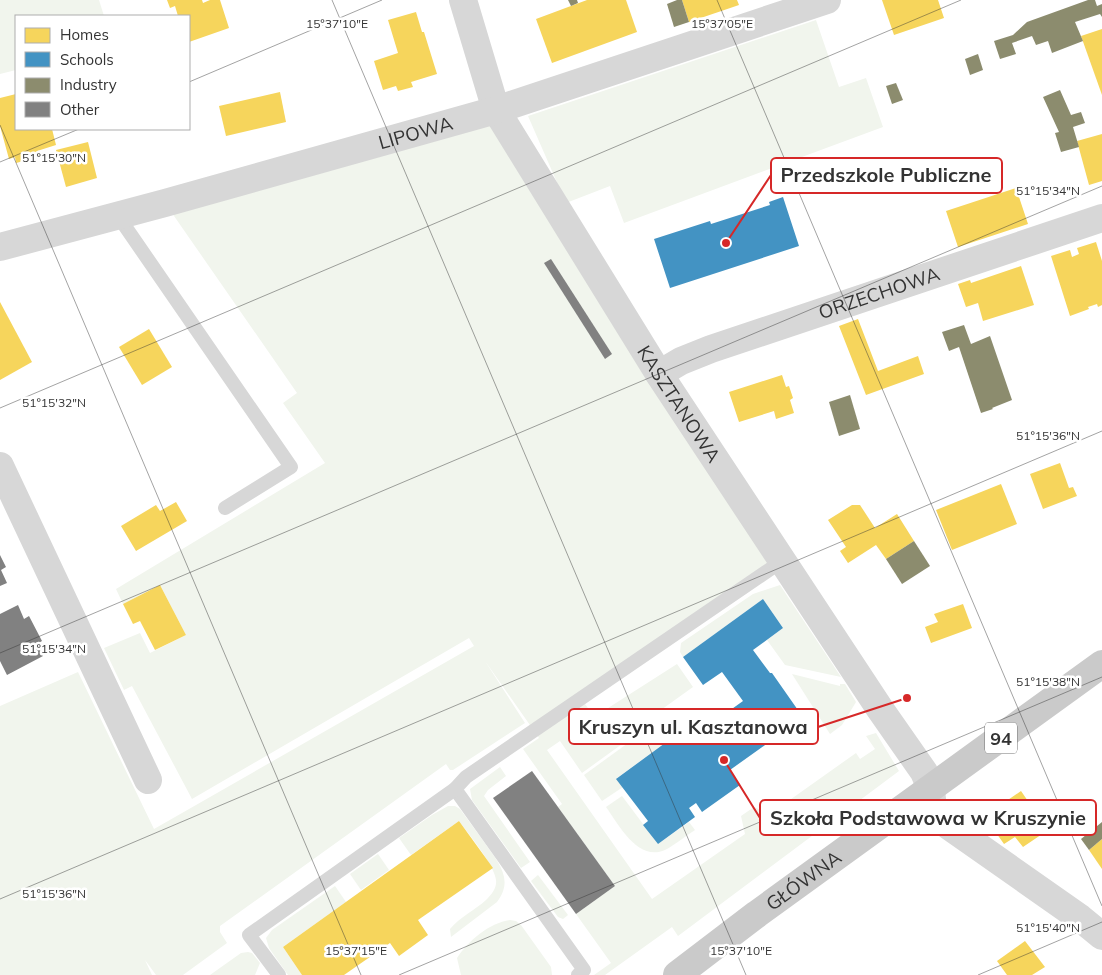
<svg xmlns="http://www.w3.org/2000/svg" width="1102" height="975" font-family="Mulish,sans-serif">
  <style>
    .green { fill: #f1f5ed }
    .homes { fill: #f6d55c }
    .schools { fill: #4393c3 }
    .industry { fill: #8c8c6e }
    .building { fill: #818181 }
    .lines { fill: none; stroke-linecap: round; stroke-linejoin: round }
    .lane { stroke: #d7d7d7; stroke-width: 14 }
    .street { stroke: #d7d7d7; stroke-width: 28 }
    .primary { stroke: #cacaca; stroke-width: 28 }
    .ticks { fill: none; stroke: #333; stroke-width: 1; stroke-opacity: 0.45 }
    .labels { text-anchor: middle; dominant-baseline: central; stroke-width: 5; stroke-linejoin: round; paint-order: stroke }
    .shield { fill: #fff; stroke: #707070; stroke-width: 1 }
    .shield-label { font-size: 18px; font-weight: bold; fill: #333 }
    .street-label { font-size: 19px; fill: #333; stroke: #fff }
    .ticks-label { font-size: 12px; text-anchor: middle; fill: #333; stroke: #fff; stroke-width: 5; stroke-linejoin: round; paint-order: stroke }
    .leader { fill: none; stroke: #d62828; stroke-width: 2 }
    .callout-dot { fill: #d62828; stroke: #fff; stroke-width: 2 }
    .callout { fill: #fff; stroke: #d62828; stroke-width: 2 }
    .callout-label { font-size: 20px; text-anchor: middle; font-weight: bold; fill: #333 }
  </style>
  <rect width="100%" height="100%" fill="#fff"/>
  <!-- green -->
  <g class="green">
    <polygon points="0,0 99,0 104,16 16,16 16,70 0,74"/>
    <polygon points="816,20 839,87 866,78 883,127 624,223 610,186 566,203 528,116"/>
    <polygon points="496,110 782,561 581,698 594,717 677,664 693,687 626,735 629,739 582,773 560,741 547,750 652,899 745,834 741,816 754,807 770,814 856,753 860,759 875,749 866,736 876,733 899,771 678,936 672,927 605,975 594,975 611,963 576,914 615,886 558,807 562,804 523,749 539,738 485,661 525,723 453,770 450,770 446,764 220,926 220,932 227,943 183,975 156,975 145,960 152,975 0,975 0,706 78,672 154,829 474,646 469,638 192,799 132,686 124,690 104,648 140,633 150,653 186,635 160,585 123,604 116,589 325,463 283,403 297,393 165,203"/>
    <polygon points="780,585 841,677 785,665 767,640 783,628 763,599 683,657 680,652 681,643 753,594"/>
    <polygon points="792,674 840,686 840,684 845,684 856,702 842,725 830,734"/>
    <polygon points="668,714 680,715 688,726 617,778 623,787 602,801 584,775"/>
    <polygon points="500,767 506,776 488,790 484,796 530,862 521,868 472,800 470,789"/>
    <path d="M 622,796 L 658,844 L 689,822 L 695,830 C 685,836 675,845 665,850 C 638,862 619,825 606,807 Z"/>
    <path d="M 448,806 L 455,806 L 460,809 C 468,820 476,831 484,842 C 497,861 515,879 497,902 L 451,937 L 450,929 C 460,917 475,910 486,900 C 492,894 497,888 496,880 C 495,866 468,833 459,821 L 411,855 L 399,838 L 432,815 Z"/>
    <polygon points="378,854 389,870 361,890 350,874"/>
    <polygon points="538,875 568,915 563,919 558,917 531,881"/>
    <polygon points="335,886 346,902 283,947 302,975 288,975 269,948 266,938 272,930"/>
    <path d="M 510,920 L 516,921 L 521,925 L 551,967 L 552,975 L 461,975 L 457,958 C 468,941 489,923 510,920 Z"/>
    <polygon points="248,952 252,953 260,963 255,975 210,975 241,953"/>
  </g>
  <!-- homes -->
  <g class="homes">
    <polygon points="167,0 202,0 203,3 210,0 220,0 229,28 189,42 189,16 178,16 175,6 170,8"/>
    <polygon points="587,0 626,0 637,32 552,63 536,19"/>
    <polygon points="682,0 737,0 739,5 689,22"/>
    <polygon points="882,0 938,0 944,18 894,35"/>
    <polygon points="416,12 422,32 424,32 437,74 411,82 413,87 398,91 396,86 383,90 374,61 398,53 388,20"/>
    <polygon points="1102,29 1102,95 1081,36"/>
    <polygon points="280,92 286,122 226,136 219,106"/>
    <polygon points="16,94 16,129 52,129 56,145 37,151 39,157 16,163 15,157 9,159 0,126 0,98"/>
    <polygon points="1102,134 1102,181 1089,185 1077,141"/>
    <polygon points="88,142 97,178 66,187 56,150"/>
    <polygon points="1016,188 1028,224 958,247 946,211"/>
    <polygon points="1096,242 1102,261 1102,305 1098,307 1097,304 1088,307 1089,309 1070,316 1051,256 1070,250 1072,257 1079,254 1077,248"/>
    <polygon points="1021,266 1034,305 983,321 978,303 966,307 958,284 970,280 971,283"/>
    <polygon points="0,302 32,362 0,380"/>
    <polygon points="858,319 878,371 918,356 924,374 866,395 839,326"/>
    <polygon points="149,329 172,367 142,385 119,347"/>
    <polygon points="782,375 786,387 789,386 793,398 790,400 794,413 776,419 774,411 739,422 729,392"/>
    <polygon points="1060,463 1069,488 1073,487 1077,496 1043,509 1030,474"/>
    <polygon points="1001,484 1017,524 952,550 936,510"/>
    <polygon points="176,502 187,521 136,551 121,526 156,505 160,511"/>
    <polygon points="852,505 860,505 875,528 897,514 914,541 886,559 876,545 848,563 840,551 846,547 828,520"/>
    <polygon points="160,585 186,635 155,650 140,621 133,624 123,604"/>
    <polygon points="963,604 972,628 931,643 925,627 938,622 934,614"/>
    <polygon points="1021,791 1039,817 1051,809 1060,822 1023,847 1015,837 1004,844 987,820 1005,808 1002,804"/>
    <polygon points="459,821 493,868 418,920 428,935 399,956 390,943 344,975 302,975 283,947"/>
    <polygon points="1102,839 1102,869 1089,850"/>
    <polygon points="1025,941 1045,967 1032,975 1007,975 997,961"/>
  </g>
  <!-- schools -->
  <g class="schools">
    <polygon points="783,197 799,246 670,288 654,239 710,221 711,224 770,205 769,202"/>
    <polygon points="763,599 783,628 753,650 770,673 772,673 807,723 775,745 772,740 730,770 740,785 702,812 696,803 689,808 695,817 658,844 643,825 648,821 616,779 691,724 697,732 714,719 715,721 743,701 722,672 703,685 683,657"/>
  </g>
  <!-- industry -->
  <g class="industry">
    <polygon points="568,0 577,0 578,3 571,6"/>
    <polygon points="677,0 682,0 689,22 674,27 667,4"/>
    <polygon points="1088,0 1095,0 1097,6 1102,4 1102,17 1100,14 1075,22 1083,41 1052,53 1048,41 1036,45 1032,36 1012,43 1016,54 1000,59 994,41 1013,35 1027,22"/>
    <polygon points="978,54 983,70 970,75 965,59"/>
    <polygon points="896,83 903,100 892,104 886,86"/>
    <polygon points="1060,90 1071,115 1081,112 1085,123 1073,127 1079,147 1061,152 1055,133 1059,132 1043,97"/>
    <polygon points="964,325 971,344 990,336 1012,400 992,408 993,409 981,413 959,347 949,351 942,332"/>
    <polygon points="850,395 860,429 839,436 829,402"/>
    <polygon points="914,541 930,566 902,584 886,559"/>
    <polygon points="1102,822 1102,839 1089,850 1081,839"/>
  </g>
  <!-- building -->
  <g class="building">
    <polygon points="551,259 612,354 605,359 544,263"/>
    <polygon points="0,555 6,567 1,570 7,583 0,586"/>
    <polygon points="18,605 24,619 29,616 42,641 37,644 43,656 7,675 0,661 0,614"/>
    <polygon points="532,771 615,886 576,914 493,798"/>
  </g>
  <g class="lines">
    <!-- lane -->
    <g class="lane">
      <polyline points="118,216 291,467 225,508"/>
      <polyline points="455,789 584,970 578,975"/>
      <polyline points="279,975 249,935 455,789 466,777 782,561"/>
    </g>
    <!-- street -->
    <g class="street">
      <path id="s1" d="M 463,0 L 496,110 L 659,374 L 880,709 L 924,772 L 931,789 L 933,810 L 949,826 L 1080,918 L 1102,936"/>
      <path id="s2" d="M 0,247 L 165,203 L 496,110 L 827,0"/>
      <path id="s3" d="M 659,374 L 681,361 L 711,349 L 1102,218"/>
      <polyline points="0,466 148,780"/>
    </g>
    <!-- primary -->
    <path class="primary" id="s4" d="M 677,975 L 757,914 L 1102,664"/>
  </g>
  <!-- ticks -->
  <path class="ticks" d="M 332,0 L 746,975M 717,0 L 1102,906M 189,82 L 382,0M 0,125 L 361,975M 0,162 L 79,129M 0,408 L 961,0M 0,653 L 1102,186M 0,899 L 1102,431M 399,975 L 1102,677M 978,975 L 1102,922"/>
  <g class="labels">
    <!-- shield labels -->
    <rect class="shield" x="985" y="722.5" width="32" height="31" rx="4"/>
    <g class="shield-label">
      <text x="1001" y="738">94</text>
    </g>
    <!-- street labels -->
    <g class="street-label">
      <text stroke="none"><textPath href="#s2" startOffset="431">LIPOWA</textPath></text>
      <text stroke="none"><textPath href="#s3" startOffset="235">ORZECHOWA</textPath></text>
      <text stroke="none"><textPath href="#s1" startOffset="461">KASZTANOWA</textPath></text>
      <text stroke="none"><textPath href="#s4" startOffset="158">GŁÓWNA</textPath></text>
    </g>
  </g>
  <g class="ticks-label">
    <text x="337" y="28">15°37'10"E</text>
    <text x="722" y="28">15°37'05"E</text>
    <text x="54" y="162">51°15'30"N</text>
    <text x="1048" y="195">51°15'34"N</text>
    <text x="54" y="407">51°15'32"N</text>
    <text x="1048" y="440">51°15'36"N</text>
    <text x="54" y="653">51°15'34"N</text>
    <text x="1048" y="686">51°15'38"N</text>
    <text x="54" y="898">51°15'36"N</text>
    <text x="1048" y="932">51°15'40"N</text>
    <text x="356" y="955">15°37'15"E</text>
    <text x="741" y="955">15°37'10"E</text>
  </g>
  <!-- callouts -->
  <path class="leader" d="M726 243L771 175M907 698L818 727M724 760L760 818"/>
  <g class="callout-dot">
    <circle cx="726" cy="243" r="5"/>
    <circle cx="907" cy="698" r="5"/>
    <circle cx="724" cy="760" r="5"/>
  </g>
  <g class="callout">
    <rect x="771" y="158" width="231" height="35" rx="5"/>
    <rect x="569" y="709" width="249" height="35" rx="5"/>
    <rect x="760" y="800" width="336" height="35" rx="5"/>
  </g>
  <g class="callout-label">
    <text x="886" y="182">Przedszkole Publiczne</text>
    <text x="693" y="734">Kruszyn ul. Kasztanowa</text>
    <text x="928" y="825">Szkoła Podstawowa w Kruszynie</text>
  </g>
  <!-- legend -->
  <rect x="15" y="15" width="175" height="115" fill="#ffffff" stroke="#adadad"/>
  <rect x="25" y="28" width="25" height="15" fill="#f6d55c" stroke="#adadad"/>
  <text x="60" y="40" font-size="15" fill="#333333">Homes</text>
  <rect x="25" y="52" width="25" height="15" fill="#4393c3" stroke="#adadad"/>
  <text x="60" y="65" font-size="15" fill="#333333">Schools</text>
  <rect x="25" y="78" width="25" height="15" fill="#8c8c6e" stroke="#adadad"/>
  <text x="60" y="90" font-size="15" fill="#333333">Industry</text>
  <rect x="25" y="102" width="25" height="15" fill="#818181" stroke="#adadad"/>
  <text x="60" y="115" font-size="15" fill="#333333">Other</text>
</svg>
